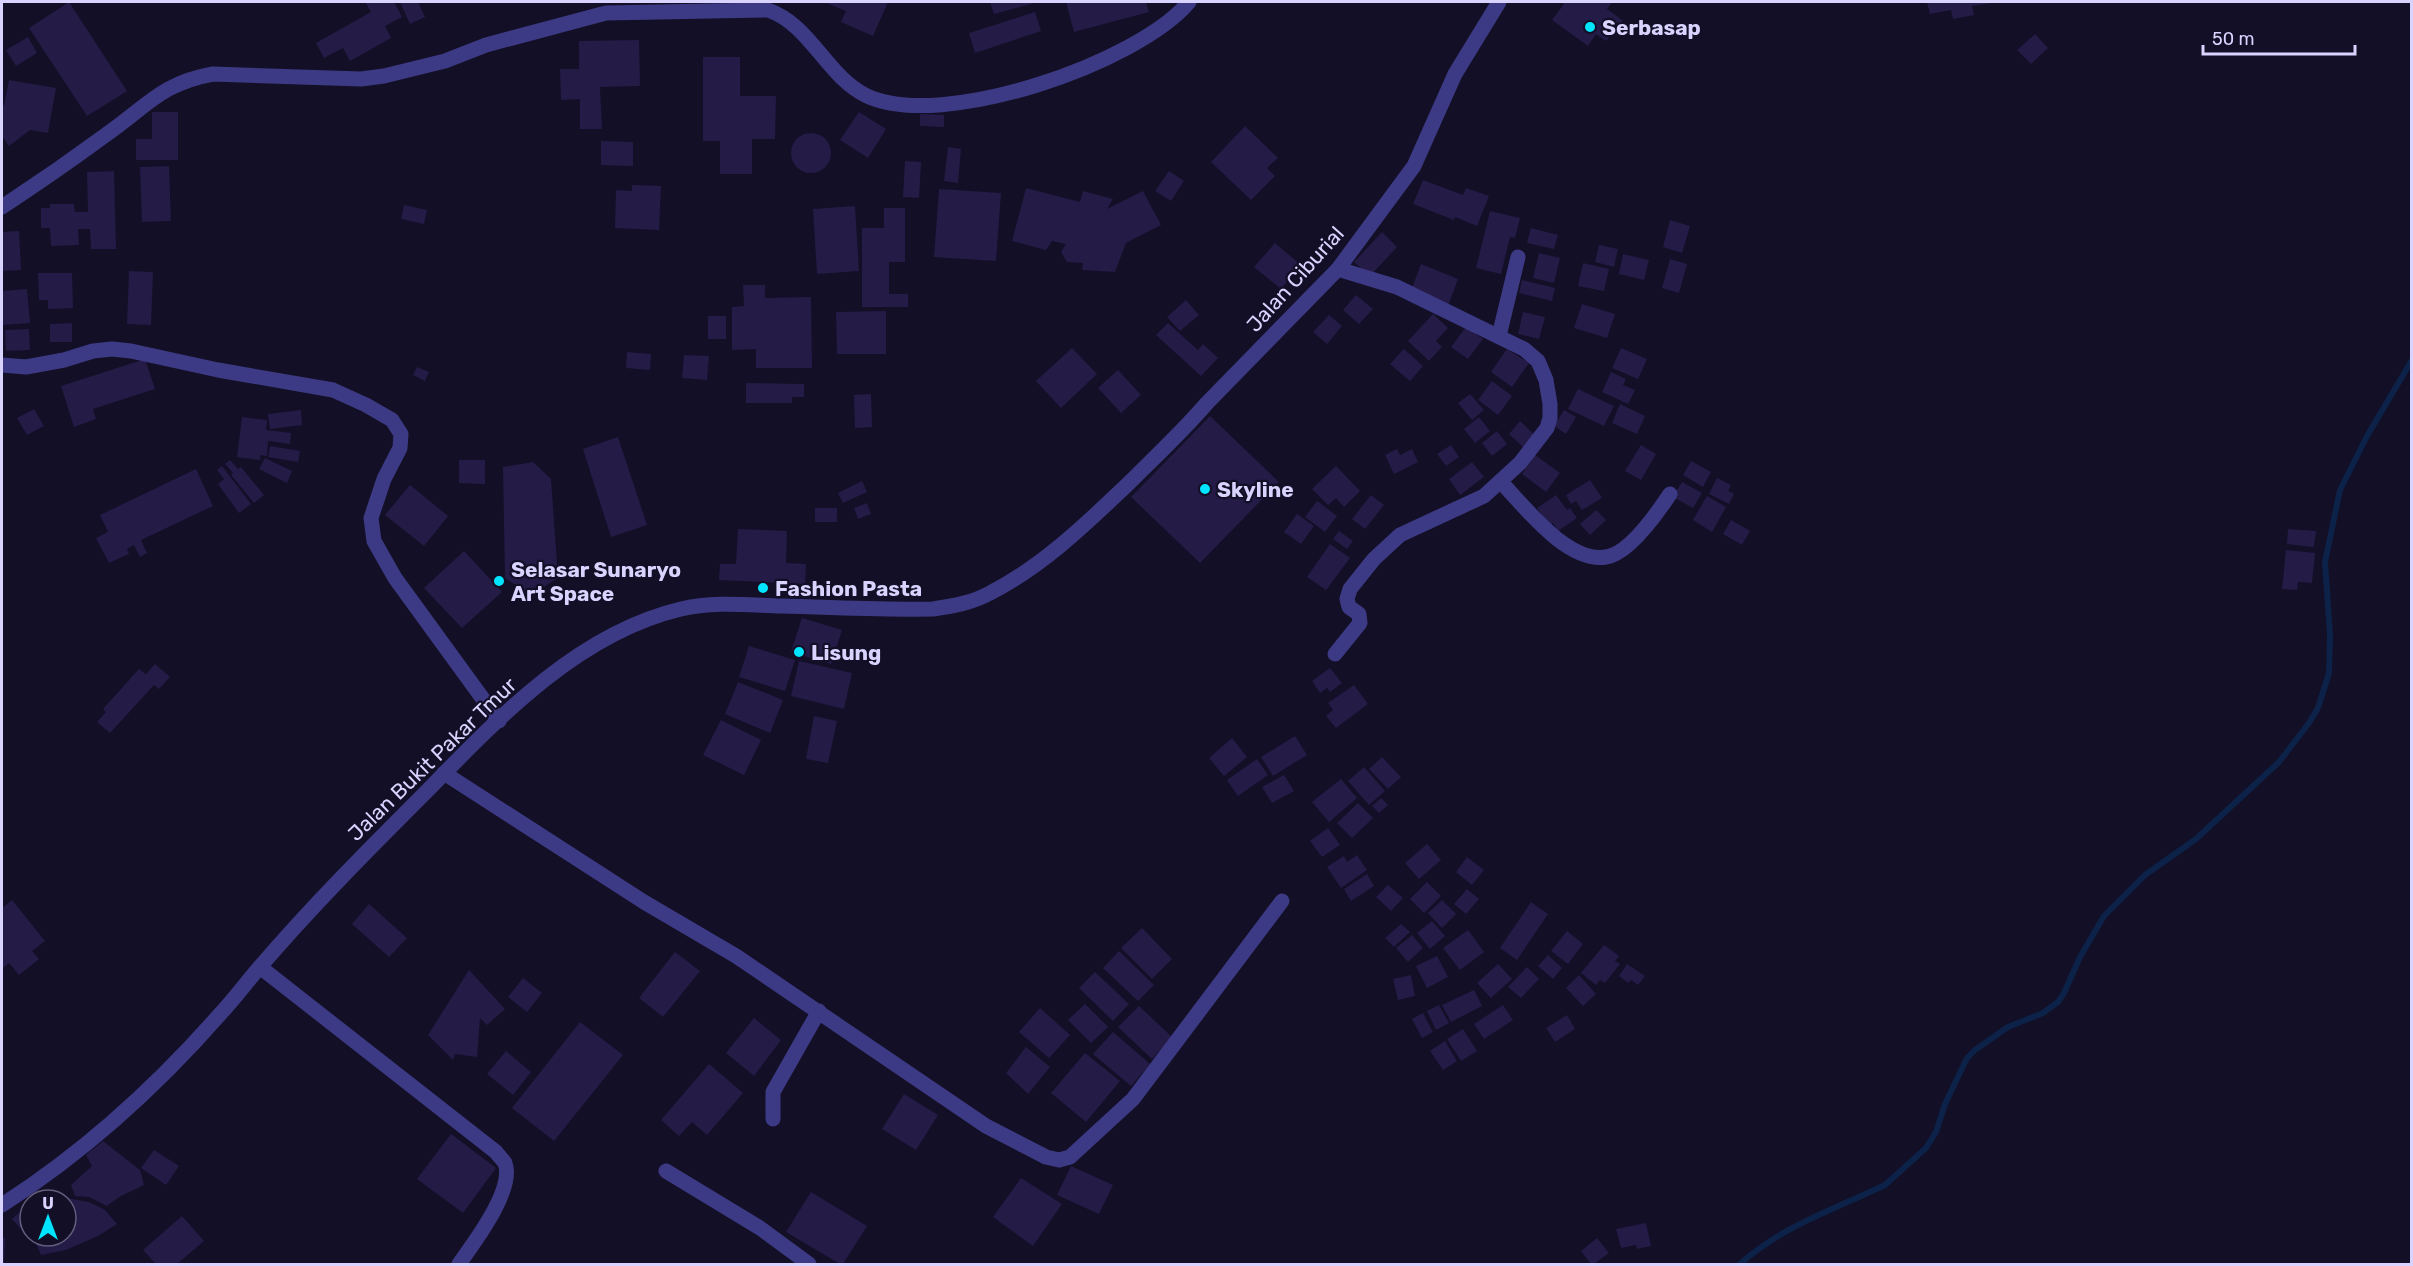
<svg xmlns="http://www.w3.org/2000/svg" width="2413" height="1266" font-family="Rubik,sans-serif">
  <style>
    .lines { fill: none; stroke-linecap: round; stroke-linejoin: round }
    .stream { stroke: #0c2248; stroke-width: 6 }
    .building { fill: #241b47 }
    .street { stroke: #3d3a85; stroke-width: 15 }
    .poi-dot { fill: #00e5ff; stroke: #130f26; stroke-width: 2 }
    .labels { text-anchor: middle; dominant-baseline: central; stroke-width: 4.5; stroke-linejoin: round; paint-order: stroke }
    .poi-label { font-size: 21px; font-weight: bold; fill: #d9d4ff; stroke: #130f26; text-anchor: start }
    .street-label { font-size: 21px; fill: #d9d4ff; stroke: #130f26 }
  </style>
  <rect width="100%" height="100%" fill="#130f26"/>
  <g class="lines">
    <!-- stream -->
    <path class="stream" d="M 1740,1264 C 1782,1226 1835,1209 1885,1185 L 1926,1148 L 1936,1132 L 1945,1104 L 1967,1058 L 1975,1050 L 2008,1027 L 2043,1013 L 2058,1002 L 2064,993 L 2080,957 L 2104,916 L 2145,875 L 2196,839 L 2279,762 L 2309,723 L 2318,708 L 2329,673 L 2330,635 L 2325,562 L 2340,490 L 2367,436 L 2412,360"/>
  </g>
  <!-- building -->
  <g class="building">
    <polygon points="69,2 127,91 87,116 29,28"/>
    <polygon points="365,2 394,2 402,17 385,26 391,38 350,61 343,48 324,58 316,43 371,12"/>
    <polygon points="400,2 418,2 425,17 410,24"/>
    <polygon points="824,2 888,2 873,36 841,22 846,11"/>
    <polygon points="990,2 1038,2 994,14"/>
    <polygon points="1066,2 1146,2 1149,12 1074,32"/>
    <polygon points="1560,2 1612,2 1607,9 1623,21 1606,41 1596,34 1588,46 1552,20 1564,4"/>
    <polygon points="1927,2 1992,2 1992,3 1972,6 1974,15 1953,19 1951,10 1930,14"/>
    <polygon points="1035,12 1041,31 975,53 969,33"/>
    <polygon points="2035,34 2048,48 2031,64 2017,50"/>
    <polygon points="28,37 37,53 16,66 6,50"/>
    <polygon points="639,40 640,86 600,87 602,129 580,129 580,99 561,100 560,69 579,69 579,41"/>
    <polygon points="703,57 740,57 740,96 776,96 775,139 752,139 752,174 720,174 720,141 703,141"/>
    <polygon points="9,80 56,88 48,133 30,130 9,146 2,136 2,107 4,105"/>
    <polygon points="152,112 178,112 178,160 136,160 136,139 152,139"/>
    <polygon points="859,112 886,129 868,158 840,140"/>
    <polygon points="920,114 944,115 944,127 920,126"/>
    <polygon points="1245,126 1278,158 1267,168 1275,176 1251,200 1211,162"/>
    <circle cx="811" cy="153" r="20"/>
    <polygon points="601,141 633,142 633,166 601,165"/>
    <polygon points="948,147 961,149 958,183 944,181"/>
    <polygon points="905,161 921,162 919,198 903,197"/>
    <polygon points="169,166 171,221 142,222 140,167"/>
    <polygon points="114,171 116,249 91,249 90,229 78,229 79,245 51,246 50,228 41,228 41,208 50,208 50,204 74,204 75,212 88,212 87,172"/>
    <polygon points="1169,171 1184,181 1171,201 1155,191"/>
    <polygon points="1423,180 1463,195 1466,188 1489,196 1477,226 1455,217 1454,220 1413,204"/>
    <polygon points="632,185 661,186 659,230 615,228 616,190 632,191"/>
    <polygon points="1026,188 1080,202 1083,191 1113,199 1107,209 1143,191 1161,225 1126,243 1115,272 1082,270 1083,263 1067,262 1061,252 1066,244 1052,241 1046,250 1012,241"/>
    <polygon points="939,189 1001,193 996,261 934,257"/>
    <polygon points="404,205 427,210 424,224 401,219"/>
    <polygon points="855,206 859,271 817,274 813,209"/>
    <polygon points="884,208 905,208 905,262 889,262 889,294 908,294 908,307 862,307 862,228 884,228"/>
    <polygon points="1490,211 1520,218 1515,238 1510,237 1501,274 1476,268"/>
    <polygon points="1670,220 1690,226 1682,253 1663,247"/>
    <polygon points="1531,228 1558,235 1554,249 1527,243"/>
    <polygon points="19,231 21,270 2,271 2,232"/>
    <polygon points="1382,232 1397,247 1370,276 1354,262"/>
    <polygon points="1275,243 1301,265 1281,289 1254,267"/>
    <polygon points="1599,245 1618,249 1614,267 1595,262"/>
    <polygon points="1539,253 1560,258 1554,283 1533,278"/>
    <polygon points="1623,254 1649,260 1644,280 1619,274"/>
    <polygon points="1670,259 1687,264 1679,293 1662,288"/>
    <polygon points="1583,263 1609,269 1604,291 1578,286"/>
    <polygon points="1421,264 1458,279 1448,306 1411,291"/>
    <polygon points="129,271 153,272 151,325 127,324"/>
    <polygon points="38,273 72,273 73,308 48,309 48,300 39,300"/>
    <polygon points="1522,280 1555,288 1552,301 1519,293"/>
    <polygon points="743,285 765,285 765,298 811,297 812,368 756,368 756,349 732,350 732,307 744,306"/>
    <polygon points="27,289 30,323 2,325 2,291"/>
    <polygon points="1356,295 1373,309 1359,324 1343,310"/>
    <polygon points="1186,300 1199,315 1180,331 1167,317"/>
    <polygon points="1582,304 1615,314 1607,338 1574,328"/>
    <polygon points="886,311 886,354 837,354 836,312"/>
    <polygon points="1523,312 1545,317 1539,339 1518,334"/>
    <polygon points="1433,314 1448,328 1436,341 1442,347 1429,361 1408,341"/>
    <polygon points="1329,315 1342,326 1327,344 1313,332"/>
    <rect x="708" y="316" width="18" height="23"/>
    <polygon points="72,323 72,342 50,342 50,324"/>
    <polygon points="1168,323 1198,350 1203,344 1218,358 1201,376 1156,335"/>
    <polygon points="1466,327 1483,339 1468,359 1451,347"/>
    <polygon points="29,329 30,350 6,351 5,330"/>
    <polygon points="1072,348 1097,374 1061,408 1036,381"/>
    <polygon points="1621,348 1647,359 1638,379 1612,368"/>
    <polygon points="1404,349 1423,366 1410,381 1390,364"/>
    <polygon points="1507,349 1529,363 1512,387 1491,372"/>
    <polygon points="627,352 651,354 650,370 626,368"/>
    <polygon points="684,355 709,356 707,380 682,378"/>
    <polygon points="145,359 155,389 93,409 96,419 74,427 61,386"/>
    <polygon points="417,367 429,372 425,381 413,375"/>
    <polygon points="1118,370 1141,395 1121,413 1098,388"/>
    <polygon points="1611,372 1626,379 1623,385 1635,390 1628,404 1602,392"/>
    <polygon points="1492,381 1512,396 1498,415 1478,400"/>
    <polygon points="746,383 804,384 804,397 792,397 792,403 746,403"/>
    <polygon points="1578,389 1614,406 1604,426 1568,409"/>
    <polygon points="871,394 872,427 855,428 854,395"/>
    <polygon points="1470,394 1484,410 1472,420 1458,403"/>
    <polygon points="1620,404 1645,416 1637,434 1612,423"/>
    <polygon points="34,409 44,426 27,435 17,418"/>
    <polygon points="301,410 302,425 270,429 268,414"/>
    <polygon points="1564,410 1576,417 1566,434 1554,426"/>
    <polygon points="1210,416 1279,482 1200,563 1131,497"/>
    <polygon points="242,417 267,420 266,430 291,433 290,444 268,441 267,456 260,455 260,460 237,457"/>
    <polygon points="1479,417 1490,431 1475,443 1464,429"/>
    <polygon points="1520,421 1535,435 1524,448 1509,434"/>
    <polygon points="1497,431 1507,444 1492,456 1482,443"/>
    <polygon points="618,437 647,525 611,537 583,449"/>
    <polygon points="1451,445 1459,457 1446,466 1437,454"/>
    <polygon points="1641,445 1656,454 1641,480 1625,471"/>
    <polygon points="270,446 300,451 298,462 268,457"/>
    <polygon points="1397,449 1400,455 1412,449 1418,462 1394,474 1385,455"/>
    <polygon points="1535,455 1560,473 1546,492 1522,474"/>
    <polygon points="265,458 292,471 287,483 259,469"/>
    <polygon points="230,460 238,469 241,467 264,495 254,503 231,475 233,473 225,464"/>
    <polygon points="459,460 485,460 485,484 459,483"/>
    <polygon points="1691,461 1711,472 1703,487 1683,475"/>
    <polygon points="533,462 551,479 558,578 531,595 505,578 503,467"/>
    <polygon points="1472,462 1484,477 1460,495 1449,479"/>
    <polygon points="222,466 251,504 239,513 218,484 224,479 217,470"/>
    <polygon points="1336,466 1360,491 1344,507 1336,498 1328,505 1312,489"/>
    <polygon points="196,469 213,506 141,540 147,553 140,557 134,545 127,549 129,554 109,563 96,538 108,532 100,515"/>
    <polygon points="1717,478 1731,485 1728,491 1734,494 1729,504 1709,494"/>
    <polygon points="1590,480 1602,498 1582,510 1576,501 1571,504 1566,495"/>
    <polygon points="862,481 867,492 843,503 838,493"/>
    <polygon points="1682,482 1702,493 1693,508 1673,497"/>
    <polygon points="410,485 448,516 424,546 385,515"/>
    <polygon points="1371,495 1384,505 1365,529 1352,519"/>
    <polygon points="1556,495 1567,510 1570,508 1577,518 1558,531 1553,523 1549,526 1537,508"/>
    <polygon points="1707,496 1726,507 1712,532 1693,520"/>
    <polygon points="1317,501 1337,516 1325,532 1305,517"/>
    <polygon points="867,503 871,514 858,519 854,508"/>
    <rect x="815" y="508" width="22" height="14"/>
    <polygon points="1596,510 1606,520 1590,535 1580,524"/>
    <polygon points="1297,514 1314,526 1301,544 1284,532"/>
    <polygon points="1731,520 1750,531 1742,545 1723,534"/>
    <polygon points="738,529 787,531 786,563 806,564 805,584 719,580 720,564 736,564"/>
    <polygon points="2288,529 2316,531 2314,547 2287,544"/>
    <polygon points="1339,531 1353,541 1347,549 1333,539"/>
    <polygon points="1330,544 1350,558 1326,590 1307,577"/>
    <polygon points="2286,550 2315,553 2312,583 2298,582 2297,590 2282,589"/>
    <polygon points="464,551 502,592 462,628 424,588"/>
    <polygon points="802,618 842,630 831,664 791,652"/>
    <polygon points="749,646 795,660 785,691 739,677"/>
    <polygon points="799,661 852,673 844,709 791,696"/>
    <polygon points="155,664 170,677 159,689 154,685 110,733 97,722 106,712 103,709 139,669 146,674"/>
    <polygon points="1330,668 1342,683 1330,692 1327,688 1320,693 1312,681"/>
    <polygon points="738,682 783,700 770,733 725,714"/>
    <polygon points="1354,685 1368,704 1336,728 1326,716 1333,710 1328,703"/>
    <polygon points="814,716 837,721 828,763 806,759"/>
    <polygon points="721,720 761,740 744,775 703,755"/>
    <polygon points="1295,736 1307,755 1273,776 1261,757"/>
    <polygon points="1232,738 1247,757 1224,776 1209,758"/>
    <polygon points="1382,757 1401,777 1388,789 1369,769"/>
    <polygon points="1257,759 1268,775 1238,796 1227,780"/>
    <polygon points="1364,767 1385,791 1369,805 1348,781"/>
    <polygon points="1284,775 1294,791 1272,803 1262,787"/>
    <polygon points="1341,779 1357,798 1329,822 1312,802"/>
    <polygon points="1381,798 1388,805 1379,813 1372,806"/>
    <polygon points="1358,803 1373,818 1352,838 1337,823"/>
    <polygon points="1328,828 1340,845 1322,857 1310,841"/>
    <polygon points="1427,844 1441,860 1419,879 1405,863"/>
    <polygon points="1357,855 1367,870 1341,888 1327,867 1344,856 1347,862"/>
    <polygon points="1467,857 1484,870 1472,885 1456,872"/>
    <polygon points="1367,874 1374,886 1351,901 1344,889"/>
    <polygon points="1427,882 1441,896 1424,913 1410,899"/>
    <polygon points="1388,885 1403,898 1391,911 1376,897"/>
    <polygon points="1467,889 1479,899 1466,914 1454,904"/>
    <polygon points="12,900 45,941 32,951 39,959 19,975 9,963 2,969 2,908"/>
    <polygon points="1442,900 1456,914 1442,928 1428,913"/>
    <polygon points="1531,902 1548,914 1517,960 1500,948"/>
    <polygon points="369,904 407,938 389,957 352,924"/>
    <polygon points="1432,921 1445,936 1430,949 1417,933"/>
    <polygon points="1401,924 1410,932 1394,947 1385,938"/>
    <polygon points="1142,928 1172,959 1152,979 1121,948"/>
    <polygon points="1468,930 1484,952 1460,970 1443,948"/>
    <polygon points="1567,931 1583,944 1568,964 1551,951"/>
    <polygon points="1412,935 1423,948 1408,962 1396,948"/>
    <polygon points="1604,945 1619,956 1615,961 1620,964 1605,983 1600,980 1596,985 1581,973"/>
    <polygon points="1119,951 1154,985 1138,1001 1103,968"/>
    <polygon points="675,952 700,971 663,1017 639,998"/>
    <polygon points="1548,955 1562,968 1553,979 1538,966"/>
    <polygon points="1437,956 1448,977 1427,988 1416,966"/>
    <polygon points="1498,964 1512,979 1491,998 1477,983"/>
    <polygon points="1627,964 1645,976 1638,985 1631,980 1628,983 1619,976"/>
    <polygon points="1527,967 1539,979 1521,998 1508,987"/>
    <polygon points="469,970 505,1009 487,1025 480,1018 477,1057 455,1054 453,1060 428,1035"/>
    <polygon points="1095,972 1129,1004 1113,1021 1079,988"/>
    <polygon points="1411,975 1415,996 1398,1000 1393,979"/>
    <polygon points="1579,975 1596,994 1583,1006 1566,988"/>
    <polygon points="523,978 542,993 527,1012 508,997"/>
    <polygon points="1474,990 1482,1006 1451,1022 1442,1005"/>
    <polygon points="1085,1004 1108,1027 1091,1043 1068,1020"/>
    <polygon points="1439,1005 1449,1023 1436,1030 1427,1011"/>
    <polygon points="1503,1005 1513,1020 1484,1039 1474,1024"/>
    <polygon points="1139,1006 1172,1037 1152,1059 1118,1027"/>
    <polygon points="1040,1008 1070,1035 1049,1058 1019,1032"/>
    <polygon points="1423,1013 1433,1032 1422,1038 1412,1019"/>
    <polygon points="1567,1015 1575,1029 1555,1042 1546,1028"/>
    <polygon points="754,1018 781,1040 754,1076 726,1053"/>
    <polygon points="580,1022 623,1055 554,1141 512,1108"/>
    <polygon points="1463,1029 1477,1051 1461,1061 1447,1039"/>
    <polygon points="1113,1032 1150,1064 1131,1086 1093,1054"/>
    <polygon points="1445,1041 1457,1061 1443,1070 1430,1051"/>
    <polygon points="1026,1047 1050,1067 1028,1094 1006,1073"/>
    <polygon points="506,1051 531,1072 513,1095 487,1074"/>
    <polygon points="1085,1053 1120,1081 1086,1122 1051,1093"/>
    <polygon points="709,1064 743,1093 707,1135 692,1122 679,1136 661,1120"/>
    <polygon points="904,1094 938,1115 916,1150 882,1129"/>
    <polygon points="451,1134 496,1168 463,1213 417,1179"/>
    <polygon points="103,1141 140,1170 144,1185 119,1197 107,1206 89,1197 75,1196 71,1185 92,1166 86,1155"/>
    <polygon points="154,1150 179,1166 166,1185 141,1168"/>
    <polygon points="1071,1166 1113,1185 1099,1214 1057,1195"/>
    <polygon points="1021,1178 1062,1204 1033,1246 993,1217"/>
    <polygon points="811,1192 867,1226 843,1264 840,1264 786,1232"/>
    <polygon points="61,1197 89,1202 105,1210 117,1224 98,1236 66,1250 41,1255 33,1236 66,1236 66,1200 57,1200"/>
    <polygon points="27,1206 30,1210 30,1221 21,1229 12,1219"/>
    <polygon points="182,1216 204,1241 177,1264 156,1264 143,1250"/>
    <polygon points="1646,1223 1651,1246 1637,1249 1636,1245 1621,1248 1616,1229"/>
    <polygon points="2,1238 5,1238 4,1264 2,1264"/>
    <polygon points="1597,1238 1609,1253 1594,1264 1591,1264 1581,1251"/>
  </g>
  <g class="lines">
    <!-- street -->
    <g class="street">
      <path d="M 2,207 C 37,184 73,159 107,134 C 147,106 162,83 213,74 L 361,79 L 384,76 L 445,61 L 486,45 L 606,13 L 768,10 C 811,25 826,76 867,96 C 942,131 1138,63 1189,2"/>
      <polyline points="1499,336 1518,257"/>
      <polyline points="2,365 26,367 64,360 93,351 112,349 131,351 218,370 333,390 366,405 392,420 401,434 400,448 384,479 371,518 374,541 395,578 499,721"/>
      <path d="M 1501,482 C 1525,507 1567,563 1606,557 C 1629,554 1658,512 1670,494"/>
      <polyline points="1335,654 1360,623 1359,614 1349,607 1347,599 1350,589 1374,559 1400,535 1484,496 1520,463 1547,428 1550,418 1550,404 1546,380 1538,361 1524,349 1397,287 1338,269"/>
      <polyline points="444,773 644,902 736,956 986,1126 1046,1157 1059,1160 1070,1157 1133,1099 1282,901"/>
      <path d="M 260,967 L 496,1152 C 498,1155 503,1160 505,1163 C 515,1190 473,1244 459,1264"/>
      <polyline points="773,1119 773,1092 819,1011"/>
      <polyline points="666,1171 760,1228 809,1264"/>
      <path d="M 2,1205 C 83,1153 157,1086 221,1013 C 234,999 246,983 259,968 C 312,906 370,848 428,790 C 499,717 579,633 681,609 C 713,601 748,605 781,606 C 831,607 882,610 933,609 C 953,606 972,603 990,593 C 1043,566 1087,523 1130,482 C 1156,456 1183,431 1207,403 L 1338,269 L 1414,166 L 1455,74 L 1499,2"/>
    </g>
  </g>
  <!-- markers -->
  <g class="poi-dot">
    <circle cx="1590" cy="27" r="6"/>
    <circle cx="1205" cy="489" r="6"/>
    <circle cx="499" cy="581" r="6"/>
    <circle cx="763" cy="588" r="6"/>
    <circle cx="799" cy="652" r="6"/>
  </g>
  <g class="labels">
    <!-- poi labels -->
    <g class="poi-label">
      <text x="1602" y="27">Serbasap</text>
      <text x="1217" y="489">Skyline</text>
      <text x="511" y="569">Selasar Sunaryo<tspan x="511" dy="24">Art Space</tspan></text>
      <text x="775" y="588">Fashion Pasta</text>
      <text x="811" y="652">Lisung</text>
    </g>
    <!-- street labels -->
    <g class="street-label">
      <text transform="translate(1295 279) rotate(-48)">Jalan Ciburial</text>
      <text transform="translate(432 759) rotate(-44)">Jalan Bukit Pakar Tmur</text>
    </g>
  </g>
  <!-- border -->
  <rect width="2413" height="1266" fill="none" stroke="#d9d4ff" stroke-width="6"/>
  <!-- north arrow -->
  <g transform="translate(48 1218)"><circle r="28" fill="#130f26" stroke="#625e7d" stroke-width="1.5"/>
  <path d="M0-4.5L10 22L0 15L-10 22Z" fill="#00e5ff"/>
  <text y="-9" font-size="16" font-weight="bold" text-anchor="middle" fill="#d9d4ff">U</text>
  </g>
  <!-- scale -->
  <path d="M2203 45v9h152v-9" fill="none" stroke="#d9d4ff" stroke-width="3"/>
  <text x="2212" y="45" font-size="18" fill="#d9d4ff" stroke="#130f26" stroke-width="4.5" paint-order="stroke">50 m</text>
</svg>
